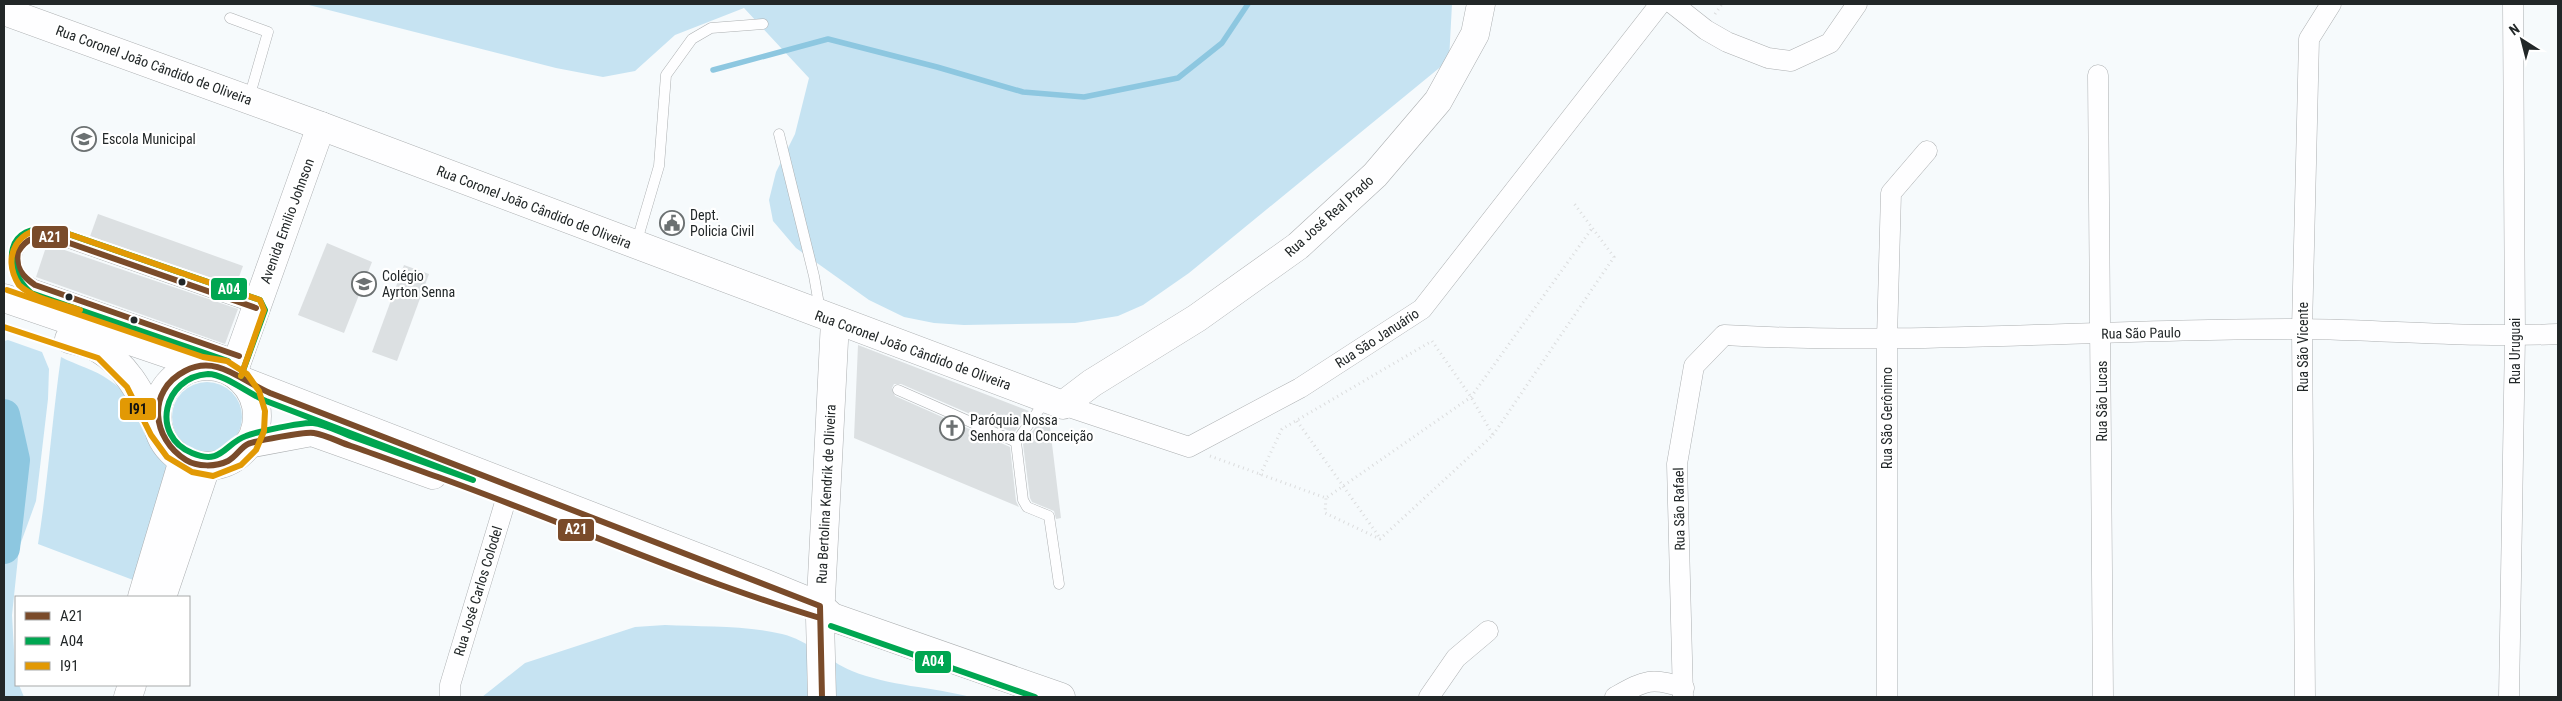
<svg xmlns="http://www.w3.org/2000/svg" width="2562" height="701" font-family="'Roboto Condensed',sans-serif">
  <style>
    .green { fill: #c6e3f2 }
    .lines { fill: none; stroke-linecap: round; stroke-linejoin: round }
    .stream { stroke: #8dc7e0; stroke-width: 5.5 }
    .river { stroke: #8dc7e0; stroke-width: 32 }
    .building { fill: #dce0e2 }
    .lane-casing { stroke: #acafb1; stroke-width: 11 }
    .street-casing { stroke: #acafb1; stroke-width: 21 }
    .secondary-casing { stroke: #acafb1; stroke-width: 29 }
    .path { stroke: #dbdcdd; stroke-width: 3; stroke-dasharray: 1 4; stroke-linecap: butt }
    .lane { stroke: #fefeff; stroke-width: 10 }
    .street { stroke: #fefeff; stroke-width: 20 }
    .secondary { stroke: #fefeff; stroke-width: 28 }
    .bus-1-casing { stroke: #fff; stroke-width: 10 }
    .bus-2-casing { stroke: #fff; stroke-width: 10 }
    .bus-3-casing { stroke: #fff; stroke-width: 10 }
    .bus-1 { stroke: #7a4b2a; stroke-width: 6 }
    .bus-2 { stroke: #00a651; stroke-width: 6 }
    .bus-3 { stroke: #e29904; stroke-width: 6 }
    .bus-dot { fill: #222728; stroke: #fff; stroke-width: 2 }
    .labels { text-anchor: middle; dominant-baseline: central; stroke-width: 4.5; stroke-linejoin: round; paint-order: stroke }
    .street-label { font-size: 14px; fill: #222728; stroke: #fff }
    .poi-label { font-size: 14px; fill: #222728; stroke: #fff; text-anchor: start }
    .line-badge { stroke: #fff; stroke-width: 2 }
    .badge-label { font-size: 14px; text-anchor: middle; font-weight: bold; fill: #fff }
    .pale-badge-label { font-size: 14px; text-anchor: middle; font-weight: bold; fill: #111 }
  </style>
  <rect width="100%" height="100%" fill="#f6fafc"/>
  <!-- green -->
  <g class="green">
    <polygon points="305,4 1452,4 1449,60 1189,273 1143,305 1118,316 1075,323 964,325 934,323 904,317 869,300 796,248 773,221 769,200 776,172 795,134 809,78 744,8 675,35 635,71 603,77 556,68"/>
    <polygon points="8,340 42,352 49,369 48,399 36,501 19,548 12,615 16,685 19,685 24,697 4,697 4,341"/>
    <path d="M 61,357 C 76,365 96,370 109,380 C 137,398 156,434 172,462 L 141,583 L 38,544 C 48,482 52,419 61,357 Z"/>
    <circle cx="207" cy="417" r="35"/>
    <path d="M 665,625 C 702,627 745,625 782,634 C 808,640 828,661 852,671 C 889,686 932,687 971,697 L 482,697 L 525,663 L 635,627 Z"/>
  </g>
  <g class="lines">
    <!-- stream -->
    <polyline class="stream" points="713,70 828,39 937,67 1023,92 1084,97 1178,78 1222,43 1248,4"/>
    <!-- river -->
    <polyline class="river" points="4,415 14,460 4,548"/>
  </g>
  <!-- building -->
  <g class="building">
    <polygon points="98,214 243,266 233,293 88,242"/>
    <polygon points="327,243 372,262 344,333 298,315"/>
    <polygon points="47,244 238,309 225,344 36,277"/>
    <polygon points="404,265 429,274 397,361 372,352"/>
    <polygon points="858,345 1029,411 1014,433 901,384 894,384 892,388 895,396 1010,447 1016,501 1019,507 854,438"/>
    <polygon points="1043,417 1049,419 1061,518 1056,519 1054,511 1032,502 1030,498 1023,444"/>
  </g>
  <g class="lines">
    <defs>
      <g id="lane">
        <polyline points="230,18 268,32 249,98"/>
        <polyline points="779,134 814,276 820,310"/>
        <polyline points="636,244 659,166 666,75 692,39 711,28 763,24"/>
        <path d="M 239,356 L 35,285 C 2,268 16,229 52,237 L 255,308"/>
        <polyline points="898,390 1016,442 1046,400"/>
        <polyline points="1016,442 1023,500 1027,507 1049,516 1059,584"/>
      </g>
      <g id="street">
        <polyline points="1673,4 1706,30 1727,42 1768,58 1791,61 1830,43 1857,4"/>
        <polyline points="2098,75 2103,697"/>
        <polyline points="1063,405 1189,447 1300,388 1422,309 1660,4"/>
        <polyline points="450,697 450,685 510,486"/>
        <polyline points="1429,697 1456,658 1488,631"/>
        <path d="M 1615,697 C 1644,681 1651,676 1684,688"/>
        <path d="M 1683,697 L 1677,464 L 1694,366 L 1724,335 C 1916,346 2109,328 2302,329 C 2388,330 2473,338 2558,334"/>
        <polyline points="1887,697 1887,338 1891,193 1927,151"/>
        <polyline points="2305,697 2302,329 2309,39 2331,4"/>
        <polyline points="2509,697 2515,336 2513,4"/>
      </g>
      <g id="secondary">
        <polyline points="4,11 321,126 1063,405 1092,383 1197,318 1298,246 1375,175 1438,101 1475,34 1481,4"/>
        <polyline points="4,298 201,365"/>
        <path d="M 69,339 C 79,342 91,344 99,349 C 128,366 142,397 157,425"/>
        <circle cx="207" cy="416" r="50"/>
        <polyline points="233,373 321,126"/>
        <polyline points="243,381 764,583 820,606 832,617 1061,697"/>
        <polyline points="248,444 312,432 433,475"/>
        <polyline points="142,597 183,460"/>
        <polyline points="162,597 206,467"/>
        <polyline points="128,697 132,685"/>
        <polyline points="822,697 820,618 835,321"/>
      </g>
    </defs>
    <!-- lane casing -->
    <use href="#lane" class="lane-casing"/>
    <!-- street casing -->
    <use href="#street" class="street-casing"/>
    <!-- secondary casing -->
    <use href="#secondary" class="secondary-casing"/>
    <!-- path -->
    <g class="path">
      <polyline points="1715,14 1722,4"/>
      <polyline points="1297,421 1380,538"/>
      <polyline points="1493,435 1614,257 1573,202"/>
      <polyline points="1210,456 1326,498 1471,397 1593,227"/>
      <polyline points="1260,475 1282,429 1432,341 1471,397 1493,435 1380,539 1325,513 1326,498"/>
    </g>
    <!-- lane -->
    <use href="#lane" class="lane"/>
    <!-- street -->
    <use href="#street" class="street"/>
    <!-- secondary -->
    <use href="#secondary" class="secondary"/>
    <defs>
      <g id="bus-1">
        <path d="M 239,356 L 35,285 C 22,276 15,268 18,252 C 26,238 36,236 52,237 L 256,308"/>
        <path d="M 820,618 C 690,579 566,523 438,477 C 409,467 380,456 351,446 C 339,442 326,435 314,433 C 307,431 255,441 248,444 C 241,447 236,457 228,461 C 216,467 197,467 186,460 C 152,439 146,391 185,371 C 217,354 241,381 270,393 L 820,606 L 822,697"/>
      </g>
      <g id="bus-2">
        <path d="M 228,361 L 31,293 C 0,265 6,223 54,229 L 260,300 L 265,310 L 241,376"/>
        <path d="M 208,374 C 224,374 249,394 266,401 L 473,480 C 434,466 395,452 356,438 C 343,434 326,424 313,423 C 302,422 256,432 246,436 C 225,443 222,466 192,453 C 150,436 163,377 208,374 Z"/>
        <polyline points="831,626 1035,697"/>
      </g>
      <g id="bus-3">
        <path d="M 80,310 C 61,303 35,300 19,285 C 0,256 19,225 54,229 L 260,300 L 264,310 L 241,376"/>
        <polyline points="4,327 98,358 127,387 151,435 167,457 192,472 213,476 241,465 256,450 264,431 265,411 259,391 247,374 227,361 203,357 7,290"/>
      </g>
    </defs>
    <!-- bus-1 casing -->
    <use href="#bus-1" class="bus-1-casing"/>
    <!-- bus-2 casing -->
    <use href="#bus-2" class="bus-2-casing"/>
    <!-- bus-3 casing -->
    <use href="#bus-3" class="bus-3-casing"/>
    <!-- bus-1 -->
    <use href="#bus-1" class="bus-1"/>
    <!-- bus-2 -->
    <use href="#bus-2" class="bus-2"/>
    <!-- bus-3 -->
    <use href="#bus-3" class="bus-3"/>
  </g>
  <!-- icons -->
  <defs>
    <symbol id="school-ring" viewBox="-11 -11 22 22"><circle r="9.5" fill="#fff" stroke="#6c7172" stroke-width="1.5"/><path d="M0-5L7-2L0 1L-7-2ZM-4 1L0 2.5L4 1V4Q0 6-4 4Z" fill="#6c7172"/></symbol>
    <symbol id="civic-ring" viewBox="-11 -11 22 22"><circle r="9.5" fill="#fff" stroke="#6c7172" stroke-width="1.5"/><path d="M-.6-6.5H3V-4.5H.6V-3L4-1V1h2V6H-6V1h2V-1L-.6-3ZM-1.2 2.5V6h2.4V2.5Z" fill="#6c7172"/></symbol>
    <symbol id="church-ring" viewBox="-11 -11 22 22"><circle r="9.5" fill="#fff" stroke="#6c7172" stroke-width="1.5"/><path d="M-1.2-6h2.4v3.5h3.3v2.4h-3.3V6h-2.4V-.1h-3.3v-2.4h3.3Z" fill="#6c7172"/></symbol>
  </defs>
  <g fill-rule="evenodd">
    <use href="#school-ring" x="70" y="125" width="28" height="28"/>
    <use href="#civic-ring" x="658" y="209" width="28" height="28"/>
    <use href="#school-ring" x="350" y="270" width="28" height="28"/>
    <use href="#church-ring" x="938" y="414" width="28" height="28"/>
  </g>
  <!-- markers -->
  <g class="bus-dot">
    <circle cx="182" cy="282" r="4.5"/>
    <circle cx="69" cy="297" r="4.5"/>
    <circle cx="134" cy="320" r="4.5"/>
  </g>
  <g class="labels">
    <!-- street labels -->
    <g class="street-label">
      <text transform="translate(154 65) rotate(20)">Rua Coronel João Cândido de Oliveira</text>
      <text transform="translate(534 207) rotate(21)">Rua Coronel João Cândido de Oliveira</text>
      <text transform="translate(1329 216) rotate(-42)">Rua José Real Prado</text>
      <text transform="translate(287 221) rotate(-70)">Avenida Emilio Johnson</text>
      <text transform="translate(2141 333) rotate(-1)">Rua São Paulo</text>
      <text transform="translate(1377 338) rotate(-33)">Rua São Januário</text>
      <text transform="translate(2303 347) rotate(-90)">Rua São Vicente</text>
      <text transform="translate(913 350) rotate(20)">Rua Coronel João Cândido de Oliveira</text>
      <text transform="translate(2515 351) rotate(-90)">Rua Uruguai</text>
      <text transform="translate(2102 401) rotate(-90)">Rua São Lucas</text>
      <text transform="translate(1887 418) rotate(-90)">Rua São Gerônimo</text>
      <text transform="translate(826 494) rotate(-87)">Rua Bertolina Kendrik de Oliveira</text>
      <text transform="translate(1679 509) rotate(-91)">Rua São Rafael</text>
      <text transform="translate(478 591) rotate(-73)">Rua José Carlos Colodel</text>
    </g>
    <!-- poi labels -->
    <g class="poi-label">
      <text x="102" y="139">Escola Municipal</text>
      <text x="690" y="215">Dept.<tspan x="690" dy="16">Policia Civil</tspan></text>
      <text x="382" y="276">Colégio<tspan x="382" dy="16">Ayrton Senna</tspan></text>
      <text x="970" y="420">Paróquia Nossa<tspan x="970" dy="16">Senhora da Conceição</tspan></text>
    </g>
  </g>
  <g class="line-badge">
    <rect x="31" y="225" width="38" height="24" rx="5" fill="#7a4b2a"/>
    <rect x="210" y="277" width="38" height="24" rx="5" fill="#00a651"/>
    <rect x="119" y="397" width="38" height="24" rx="5" fill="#e29904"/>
    <rect x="557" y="518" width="38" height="24" rx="5" fill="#7a4b2a"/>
    <rect x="914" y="650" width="38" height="24" rx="5" fill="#00a651"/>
  </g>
  <g class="badge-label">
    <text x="50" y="242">A21</text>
    <text x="229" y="294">A04</text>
    <text x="576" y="534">A21</text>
    <text x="933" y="666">A04</text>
  </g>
  <g class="pale-badge-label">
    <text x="138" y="414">I91</text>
  </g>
  <!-- border -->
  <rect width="2562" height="701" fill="none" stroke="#222728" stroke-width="10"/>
  <!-- legend -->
  <rect x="15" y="596" width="175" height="90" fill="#ffffff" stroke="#a7a9a9"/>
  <rect x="25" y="612" width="25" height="8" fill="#7a4b2a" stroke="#a7a9a9"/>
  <text x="60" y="621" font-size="15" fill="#222728">A21</text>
  <rect x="25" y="637" width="25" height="8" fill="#00a651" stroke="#a7a9a9"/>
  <text x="60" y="646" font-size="15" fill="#222728">A04</text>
  <rect x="25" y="662" width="25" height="8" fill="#e29904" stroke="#a7a9a9"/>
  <text x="60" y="671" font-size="15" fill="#222728">I91</text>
  <!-- north arrow -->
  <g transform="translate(2522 40) rotate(324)" stroke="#ffffff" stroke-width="4" paint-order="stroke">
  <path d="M0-4L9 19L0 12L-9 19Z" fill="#222728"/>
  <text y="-8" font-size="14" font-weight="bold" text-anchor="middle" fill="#222728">N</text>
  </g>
</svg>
